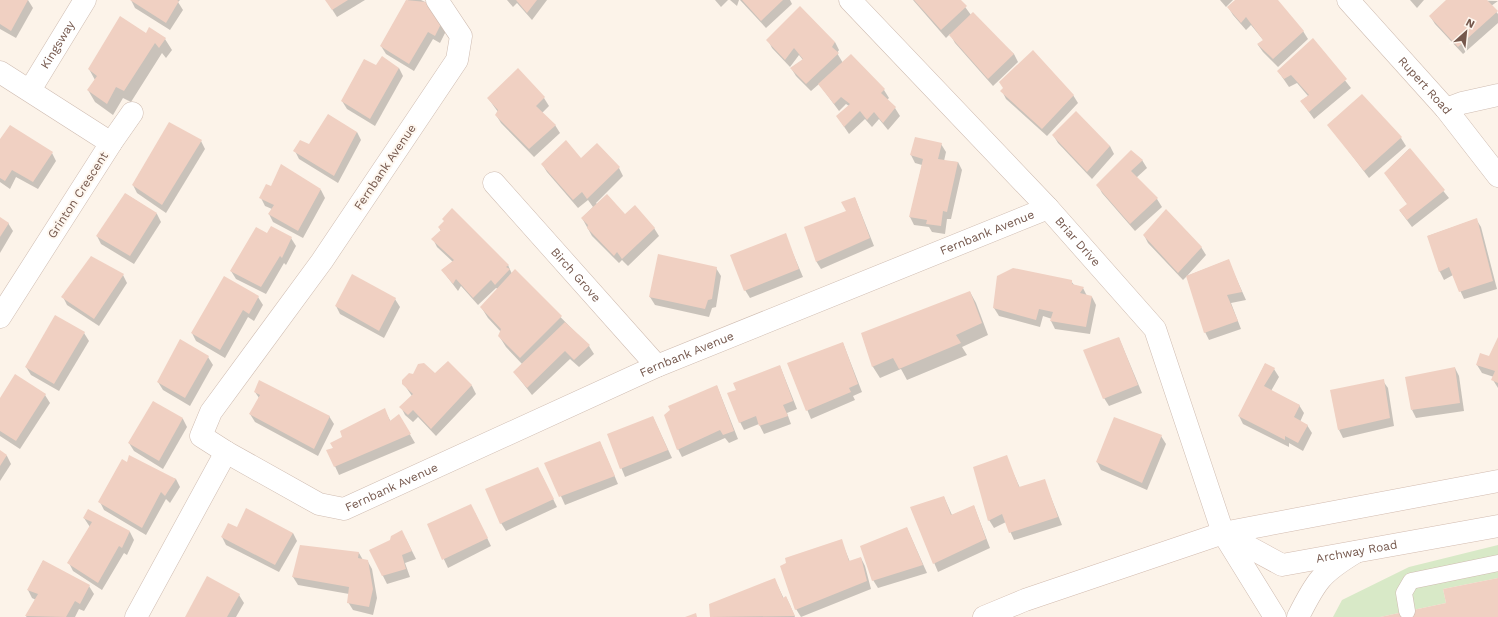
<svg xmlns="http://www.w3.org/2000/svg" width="1498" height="617" font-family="'Work Sans',sans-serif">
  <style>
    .green { fill: #d8e9c7 }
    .shadow { fill: #0003 }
    .building { fill: #f0d0c2 }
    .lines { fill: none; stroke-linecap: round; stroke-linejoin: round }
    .service-casing { stroke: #cfbcb1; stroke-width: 17 }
    .minor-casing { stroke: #cfbcb1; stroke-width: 23 }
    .tertiary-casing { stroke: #cfbcb1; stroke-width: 23 }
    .secondary-casing { stroke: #d2bbaf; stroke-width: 23 }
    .service { stroke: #fff; stroke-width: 16 }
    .minor { stroke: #fff; stroke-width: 22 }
    .tertiary { stroke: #fff; stroke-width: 22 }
    .secondary { stroke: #fff; stroke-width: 22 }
    .labels { text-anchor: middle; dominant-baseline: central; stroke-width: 4; stroke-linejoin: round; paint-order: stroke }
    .street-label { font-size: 12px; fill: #75584d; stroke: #fef7ef }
  </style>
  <rect width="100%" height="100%" fill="#fcf3e9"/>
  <!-- green -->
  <polygon class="green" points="1498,545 1498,578 1443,589 1446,603 1380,617 1333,617 1342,600 1409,567"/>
  <!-- shadow -->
  <g class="shadow">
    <polygon points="0,0 28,0 33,8 16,38 0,29"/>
    <polygon points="131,0 180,0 178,2 183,10 170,30 135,8"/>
    <polygon points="326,0 365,0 337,17"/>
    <polygon points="408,0 421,0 425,2 447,29 440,43 433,39 414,71 386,54 381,46"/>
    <polygon points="507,0 547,0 532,20 517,3 513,7"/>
    <polygon points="715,0 728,0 721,7"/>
    <polygon points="730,0 739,0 737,6"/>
    <polygon points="740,0 790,0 792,4 766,28"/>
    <polygon points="913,0 960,0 971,15 1014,54 1018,62 993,86 955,43 950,34 946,38"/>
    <polygon points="1220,0 1233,0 1226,7"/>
    <polygon points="1236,0 1276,0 1303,31 1308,39 1278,67 1263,52 1258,45 1264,41 1251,25 1246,30 1233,15 1228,7"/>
    <polygon points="1410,0 1424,0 1417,8"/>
    <polygon points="1447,0 1498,1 1491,6 1498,14 1498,23 1463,54 1435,24 1430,16"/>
    <polygon points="146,35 165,39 172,50 166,58 162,53 131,102 123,98 113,115 95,102 88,90 95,80 89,69"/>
    <polygon points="768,40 835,42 839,50 837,53 843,63 884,90 889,98 887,100 895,108 900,116 888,130 879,119 872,127 865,119 849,134 837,116 849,106 846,104 839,111 819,84 811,91 796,76 791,68 803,60 799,55 790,67 772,48"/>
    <polygon points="1313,40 1351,88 1314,119 1301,101 1308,96 1297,83 1289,87 1278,71"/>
    <polygon points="377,66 399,68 403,76 375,126 347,109 342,101"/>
    <polygon points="1004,89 1073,95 1078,103 1047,136 1006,99 1002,91"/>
    <polygon points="1362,95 1401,138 1406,146 1369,178 1329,125"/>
    <polygon points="488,98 544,98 549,106 542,113 555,125 560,133 534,157 501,123 496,115 498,112"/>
    <polygon points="357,132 361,140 338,183 299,159 295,151"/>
    <polygon points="1053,135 1110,146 1114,154 1092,179 1058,143"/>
    <polygon points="0,140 52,153 56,161 38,189 16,177 10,189 0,182"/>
    <polygon points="201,141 205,149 166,213 137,193 133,185"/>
    <polygon points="941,144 946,152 944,161 958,162 962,170 951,219 947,219 945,234 932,232 929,227 914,225 910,217 922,165 915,163 911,155"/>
    <polygon points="1409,149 1449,198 1412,227 1400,211 1408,205 1385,173"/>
    <polygon points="581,159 619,168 623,176 596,203 597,204 654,228 659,236 628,266 622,260 619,263 592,236 582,218 593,207 588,200 578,208 547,172 542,164"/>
    <polygon points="1142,160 1147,168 1136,178 1157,199 1162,207 1135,231 1102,193 1098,185"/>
    <polygon points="271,187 321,190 325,198 303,238 273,222 269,214 272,209 265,206 261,198"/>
    <polygon points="126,194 157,214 161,222 134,264 101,244 97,236"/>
    <polygon points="855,198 874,246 821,269 816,261"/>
    <polygon points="0,219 8,223 13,231 0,253"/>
    <polygon points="1476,219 1481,227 1497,289 1464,299 1453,275 1444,280 1440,272 1428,236"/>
    <polygon points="439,227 508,265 512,274 515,271 589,346 594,354 579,367 570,359 532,395 514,372 522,364 506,347 499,336 501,332 488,318 481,307 498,289 496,288 478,305 461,286 458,291 442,270 453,262 437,247 433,239 441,231"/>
    <polygon points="268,235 291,238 296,246 286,265 284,263 266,294 236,279 231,271"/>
    <polygon points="785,235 803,277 750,298 745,290"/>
    <polygon points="1144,235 1201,247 1206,255 1187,276 1228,260 1246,300 1231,303 1241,329 1209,340 1205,332 1187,276 1183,280 1148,243"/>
    <polygon points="716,268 721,276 716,307 712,308 709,317 655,305 650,297"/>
    <polygon points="123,275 127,283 99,326 67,305 63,297"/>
    <polygon points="1071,281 1074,285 1083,288 1087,296 1092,297 1096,305 1090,334 1055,329 1051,321 1052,319 1043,316 1040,327 999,316 994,308"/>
    <polygon points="970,292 976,303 988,335 962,347 967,355 907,380 901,369 880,378 873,367 862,334"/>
    <polygon points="258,297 263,305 254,321 248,317 225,358 196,341 192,333"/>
    <polygon points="395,299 400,307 384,338 340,314 336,306"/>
    <polygon points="84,333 89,341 59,391 31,375 26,367"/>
    <polygon points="1119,338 1142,393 1109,406 1104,398"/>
    <polygon points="1498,339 1498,388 1493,380 1494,377 1482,373 1477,365 1490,358"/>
    <polygon points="843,343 862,392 853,396 855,400 811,419 788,364"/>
    <polygon points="208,357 213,365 190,406 163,390 158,382"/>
    <polygon points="448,363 472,386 476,394 436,436 418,417 413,422 405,415 401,407 412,396 403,383 435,375"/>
    <polygon points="1265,364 1274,369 1279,377 1271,391 1299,405 1304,413 1300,422 1307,425 1312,433 1303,451 1289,443 1289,447 1243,424 1239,416"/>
    <polygon points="780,366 797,409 787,413 791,424 764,434 759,424 744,430 740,422"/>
    <polygon points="1455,368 1459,376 1464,411 1416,418 1412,410"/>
    <polygon points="1383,381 1388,388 1394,426 1343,438 1339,430"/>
    <polygon points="717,386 738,439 729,443 725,438 682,457 678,449"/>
    <polygon points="255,392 329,416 334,424 318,456 255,422 250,414 259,398"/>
    <polygon points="45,395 50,403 20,449 0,436 0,399"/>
    <polygon points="153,403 183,419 187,427 163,469 134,451 129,443"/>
    <polygon points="384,409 391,422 399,416 415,443 339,475 328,451 334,448 344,438"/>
    <polygon points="653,417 672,458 625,477 608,435"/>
    <polygon points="1114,419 1161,436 1166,444 1147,490 1101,470 1097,462"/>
    <polygon points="600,442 618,484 565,505 546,463"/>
    <polygon points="0,452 7,456 11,464 0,481"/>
    <polygon points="1006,457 1020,488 1044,480 1062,525 1014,540 1006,522 994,528 989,520 974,468"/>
    <polygon points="127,463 176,479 180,487 170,503 166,499 146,535 104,510 100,502"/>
    <polygon points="542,476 557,507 506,531 501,523"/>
    <polygon points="944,497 952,515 974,506 990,548 938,572 911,508"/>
    <polygon points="88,511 130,532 134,540 127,555 124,553 102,590 73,571 69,563 90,527 84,518"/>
    <polygon points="475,513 491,546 448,568 428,525"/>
    <polygon points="237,528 293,533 297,541 279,572 226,545 222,537"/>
    <polygon points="907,528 927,573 878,588 873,580"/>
    <polygon points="406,539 416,559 405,563 410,577 387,584 370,550"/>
    <polygon points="841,540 850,562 861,558 865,566 871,589 801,617 796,609"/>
    <polygon points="359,553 363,560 367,560 372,569 377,598 373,615 353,610 348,602 349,594 298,585 293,577"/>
    <polygon points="43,561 89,586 94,594 84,611 79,609 75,617 26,617 36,600 32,598 28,590"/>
    <polygon points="775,580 784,599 786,597 790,605 795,617 711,617 710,605"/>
    <polygon points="239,595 244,603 236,617 186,617"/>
  </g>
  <!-- building -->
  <g class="building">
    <polygon points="0,0 28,0 11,31 0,24"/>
    <polygon points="130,0 177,0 179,1 166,23"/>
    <polygon points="325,0 348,0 332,10"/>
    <polygon points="406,0 426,2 443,20 435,36 428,32 409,64 380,46"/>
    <polygon points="516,0 537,0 527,13"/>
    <polygon points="742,0 783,0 761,21"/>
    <polygon points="914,0 961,0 967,6 941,30"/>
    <polygon points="1235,0 1278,0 1304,31 1273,59 1257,44 1263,40 1246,17 1241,23 1227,7"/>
    <polygon points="1446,0 1487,0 1498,11 1458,47 1429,16"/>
    <polygon points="800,6 835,42 832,47 839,53 806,84 790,68 803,59 794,48 785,60 766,40"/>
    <polygon points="973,12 1014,54 988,79 949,35"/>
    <polygon points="120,16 146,33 149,27 166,38 159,48 155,43 124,91 116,87 107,104 87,90 97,76 88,69"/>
    <polygon points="1313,38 1347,79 1309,112 1300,101 1309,95 1291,75 1284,79 1277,71"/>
    <polygon points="1033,50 1074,95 1042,129 1000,91 1003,88 999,82"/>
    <polygon points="851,54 885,89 881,93 896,107 883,123 874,112 867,120 860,111 844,127 836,116 850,104 841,97 834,104 818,84"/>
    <polygon points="382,56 399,68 370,119 341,101 364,59 376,65"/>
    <polygon points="518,68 545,97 536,106 556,125 529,149 495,115 498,110 487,98"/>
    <polygon points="1362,94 1402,137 1364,171 1327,125"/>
    <polygon points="1076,111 1110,146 1087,172 1052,135"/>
    <polygon points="328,114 357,132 334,176 293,151 300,140 309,144"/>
    <polygon points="169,122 202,140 162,205 132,185"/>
    <polygon points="10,125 53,152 33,182 12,170 5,181 0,178 0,139"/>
    <polygon points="915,137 942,143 938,159 958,162 947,212 943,211 941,226 926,224 927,220 909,217 923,159 910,155"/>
    <polygon points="566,140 581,158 597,143 620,167 587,199 582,192 573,200 541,164"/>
    <polygon points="1410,148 1445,190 1407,220 1399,210 1407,204 1384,173"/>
    <polygon points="1131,150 1143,160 1131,171 1158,198 1130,224 1096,185"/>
    <polygon points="281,164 321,189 298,231 268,214 274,205 259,198 266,184 271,186"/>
    <polygon points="125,193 157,213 130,256 96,236"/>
    <polygon points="607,194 625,214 635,205 655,228 622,259 617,252 614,256 587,228 588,225 581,218"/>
    <polygon points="855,197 870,238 816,262 804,227 846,211 841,202"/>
    <polygon points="452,208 509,265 506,267 510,269 495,285 491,280 473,298 456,279 453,284 441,270 454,260 431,239 441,230 438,227 444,221 442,219"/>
    <polygon points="1166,209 1202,247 1178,273 1143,235"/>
    <polygon points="0,217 9,223 0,237"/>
    <polygon points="1477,218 1493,281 1459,292 1449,267 1439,272 1427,236"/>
    <polygon points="271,226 292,237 282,258 280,256 261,287 230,271 256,227 267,233"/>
    <polygon points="786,233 799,269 744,291 730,255"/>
    <polygon points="658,254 717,267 712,299 708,300 705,309 649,297"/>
    <polygon points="91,256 124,274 94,319 61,297"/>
    <polygon points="1229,259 1242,292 1227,295 1238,321 1204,333 1186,276"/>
    <polygon points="1013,268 1072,280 1072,284 1084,287 1080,293 1092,296 1086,327 1050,321 1053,312 1039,309 1036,320 993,308 997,276"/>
    <polygon points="515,269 562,316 520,358 498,336 501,329 480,307"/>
    <polygon points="352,274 396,298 379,331 335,306"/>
    <polygon points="224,276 259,296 249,314 243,310 220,350 191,333"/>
    <polygon points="970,291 982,323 956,335 961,343 899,369 893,358 872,367 861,333"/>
    <polygon points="55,315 85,332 54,384 25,367"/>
    <polygon points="565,322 590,345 574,360 565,351 527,388 513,372"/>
    <polygon points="1119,337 1138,385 1103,399 1083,350"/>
    <polygon points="1498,337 1498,383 1491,380 1495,371 1476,365 1480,353 1489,356"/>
    <polygon points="180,339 209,356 185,398 157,382"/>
    <polygon points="843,342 858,384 849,388 851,392 806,411 787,363"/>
    <polygon points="448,361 472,385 431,429 413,410 408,415 399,407 413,394 402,384 402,380 409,373 413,374 418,364 424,363 435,373"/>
    <polygon points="1265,363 1275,368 1264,386 1300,405 1294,417 1308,425 1298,443 1285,436 1285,440 1238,416"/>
    <polygon points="780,365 793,401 783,405 788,416 759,426 756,416 739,423 727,393 736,390 733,383"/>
    <polygon points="1455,367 1460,403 1411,410 1405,377"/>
    <polygon points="15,374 46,394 16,441 0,431 0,398"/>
    <polygon points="1384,379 1390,418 1338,430 1330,390"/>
    <polygon points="259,380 330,416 314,449 249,414 260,395 254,392"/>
    <polygon points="717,385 734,431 723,435 720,430 677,450 664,415 670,410 668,406"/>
    <polygon points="153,401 183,418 159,461 128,443"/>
    <polygon points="385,408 390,421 399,414 411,434 334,467 326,450 333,448 330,443 342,437 340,431"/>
    <polygon points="653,416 668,450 620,469 607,434"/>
    <polygon points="1114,417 1162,435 1142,483 1096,462"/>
    <polygon points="600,441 615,476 559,497 544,463"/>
    <polygon points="0,450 7,455 0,466"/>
    <polygon points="129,455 176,479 165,496 161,492 142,528 98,502 122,459 127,462"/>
    <polygon points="1007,455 1019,487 1045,479 1058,517 1009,533 1002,514 988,521 973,467"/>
    <polygon points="538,467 554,499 500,524 485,489"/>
    <polygon points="944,496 951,515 974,505 986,539 933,564 910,507"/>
    <polygon points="471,504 488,538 442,560 427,524"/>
    <polygon points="246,508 293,533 275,565 221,537 228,523 237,527"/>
    <polygon points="88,509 130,531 122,548 119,546 98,583 67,563 92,522 83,518"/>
    <polygon points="907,527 923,565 872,581 860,546"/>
    <polygon points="402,530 412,551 402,555 406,569 382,576 369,550 390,540 391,536"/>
    <polygon points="842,539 849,561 861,557 867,581 795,610 780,566 786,563 785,558"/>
    <polygon points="300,545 359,552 358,558 368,560 373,589 369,607 347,603 349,587 292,577"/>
    <polygon points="43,560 90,585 80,604 75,601 66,617 25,616 38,594 27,590"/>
    <polygon points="207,576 240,594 227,617 185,617"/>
    <polygon points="775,578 783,598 786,596 795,616 710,617 709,604"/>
    <polygon points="1498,578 1498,617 1380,617 1446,603 1443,589"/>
    <polygon points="696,613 697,617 685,617"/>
  </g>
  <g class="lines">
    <defs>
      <polyline id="service" points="1407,611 1404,593 1411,581 1498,563"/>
      <g id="minor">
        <path id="s1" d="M 437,0 L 461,36 L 457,60 L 322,261 L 211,412 L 201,436 L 226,452 L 319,504 L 344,509 L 657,366 L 1048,208"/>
        <path id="s2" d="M 850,0 L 1048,208 L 1155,329 L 1223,533 L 1275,617"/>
        <polyline points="0,72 111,143 0,317"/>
        <path id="s3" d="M 30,90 L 85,0"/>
        <polyline points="1446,109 1462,103 1498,95"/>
        <polyline points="111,143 132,113"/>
        <path id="s4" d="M 494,183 L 657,366"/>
        <polyline points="136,617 226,452"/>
        <path d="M 1298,617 C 1316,581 1321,573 1356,552"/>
      </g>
      <g id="tertiary">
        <path id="s5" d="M 1348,0 L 1446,109 L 1498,176"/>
      </g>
      <g id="secondary">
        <path id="s6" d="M 1223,533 L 1282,565 L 1498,526"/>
        <polyline points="984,617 1025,600 1223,533 1498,481"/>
      </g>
    </defs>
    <!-- service casing -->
    <use href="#service" class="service-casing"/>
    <!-- minor casing -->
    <use href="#minor" class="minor-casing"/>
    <!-- tertiary casing -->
    <use href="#tertiary" class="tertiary-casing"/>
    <!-- secondary casing -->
    <use href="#secondary" class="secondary-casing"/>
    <!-- service -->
    <use href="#service" class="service"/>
    <!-- minor -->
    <use href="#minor" class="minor"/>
    <!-- tertiary -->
    <use href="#tertiary" class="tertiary"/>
    <!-- secondary -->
    <use href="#secondary" class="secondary"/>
  </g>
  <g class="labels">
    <!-- street labels -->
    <g class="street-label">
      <text stroke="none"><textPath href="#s3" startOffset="53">Kingsway</textPath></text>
      <text stroke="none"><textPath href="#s5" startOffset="115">Rupert Road</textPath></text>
      <text transform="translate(385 167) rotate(-56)">Fernbank Avenue</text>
      <text transform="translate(78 195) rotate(-57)">Grinton Crescent</text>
      <text stroke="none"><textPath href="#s1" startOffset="1385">Fernbank Avenue</textPath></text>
      <text stroke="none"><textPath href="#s2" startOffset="332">Briar Drive</textPath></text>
      <text stroke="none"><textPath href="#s4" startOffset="123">Birch Grove</textPath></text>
      <text stroke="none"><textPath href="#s1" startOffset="1061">Fernbank Avenue</textPath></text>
      <text stroke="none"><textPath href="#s1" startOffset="737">Fernbank Avenue</textPath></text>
      <text stroke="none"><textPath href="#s6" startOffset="143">Archway Road</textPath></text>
    </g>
  </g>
  <!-- north arrow -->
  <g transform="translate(1466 32) rotate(27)" stroke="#fef7ef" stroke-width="3" paint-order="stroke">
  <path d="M0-3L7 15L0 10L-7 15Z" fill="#75584d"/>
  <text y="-6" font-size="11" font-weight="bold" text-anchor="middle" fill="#75584d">N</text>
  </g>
</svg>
